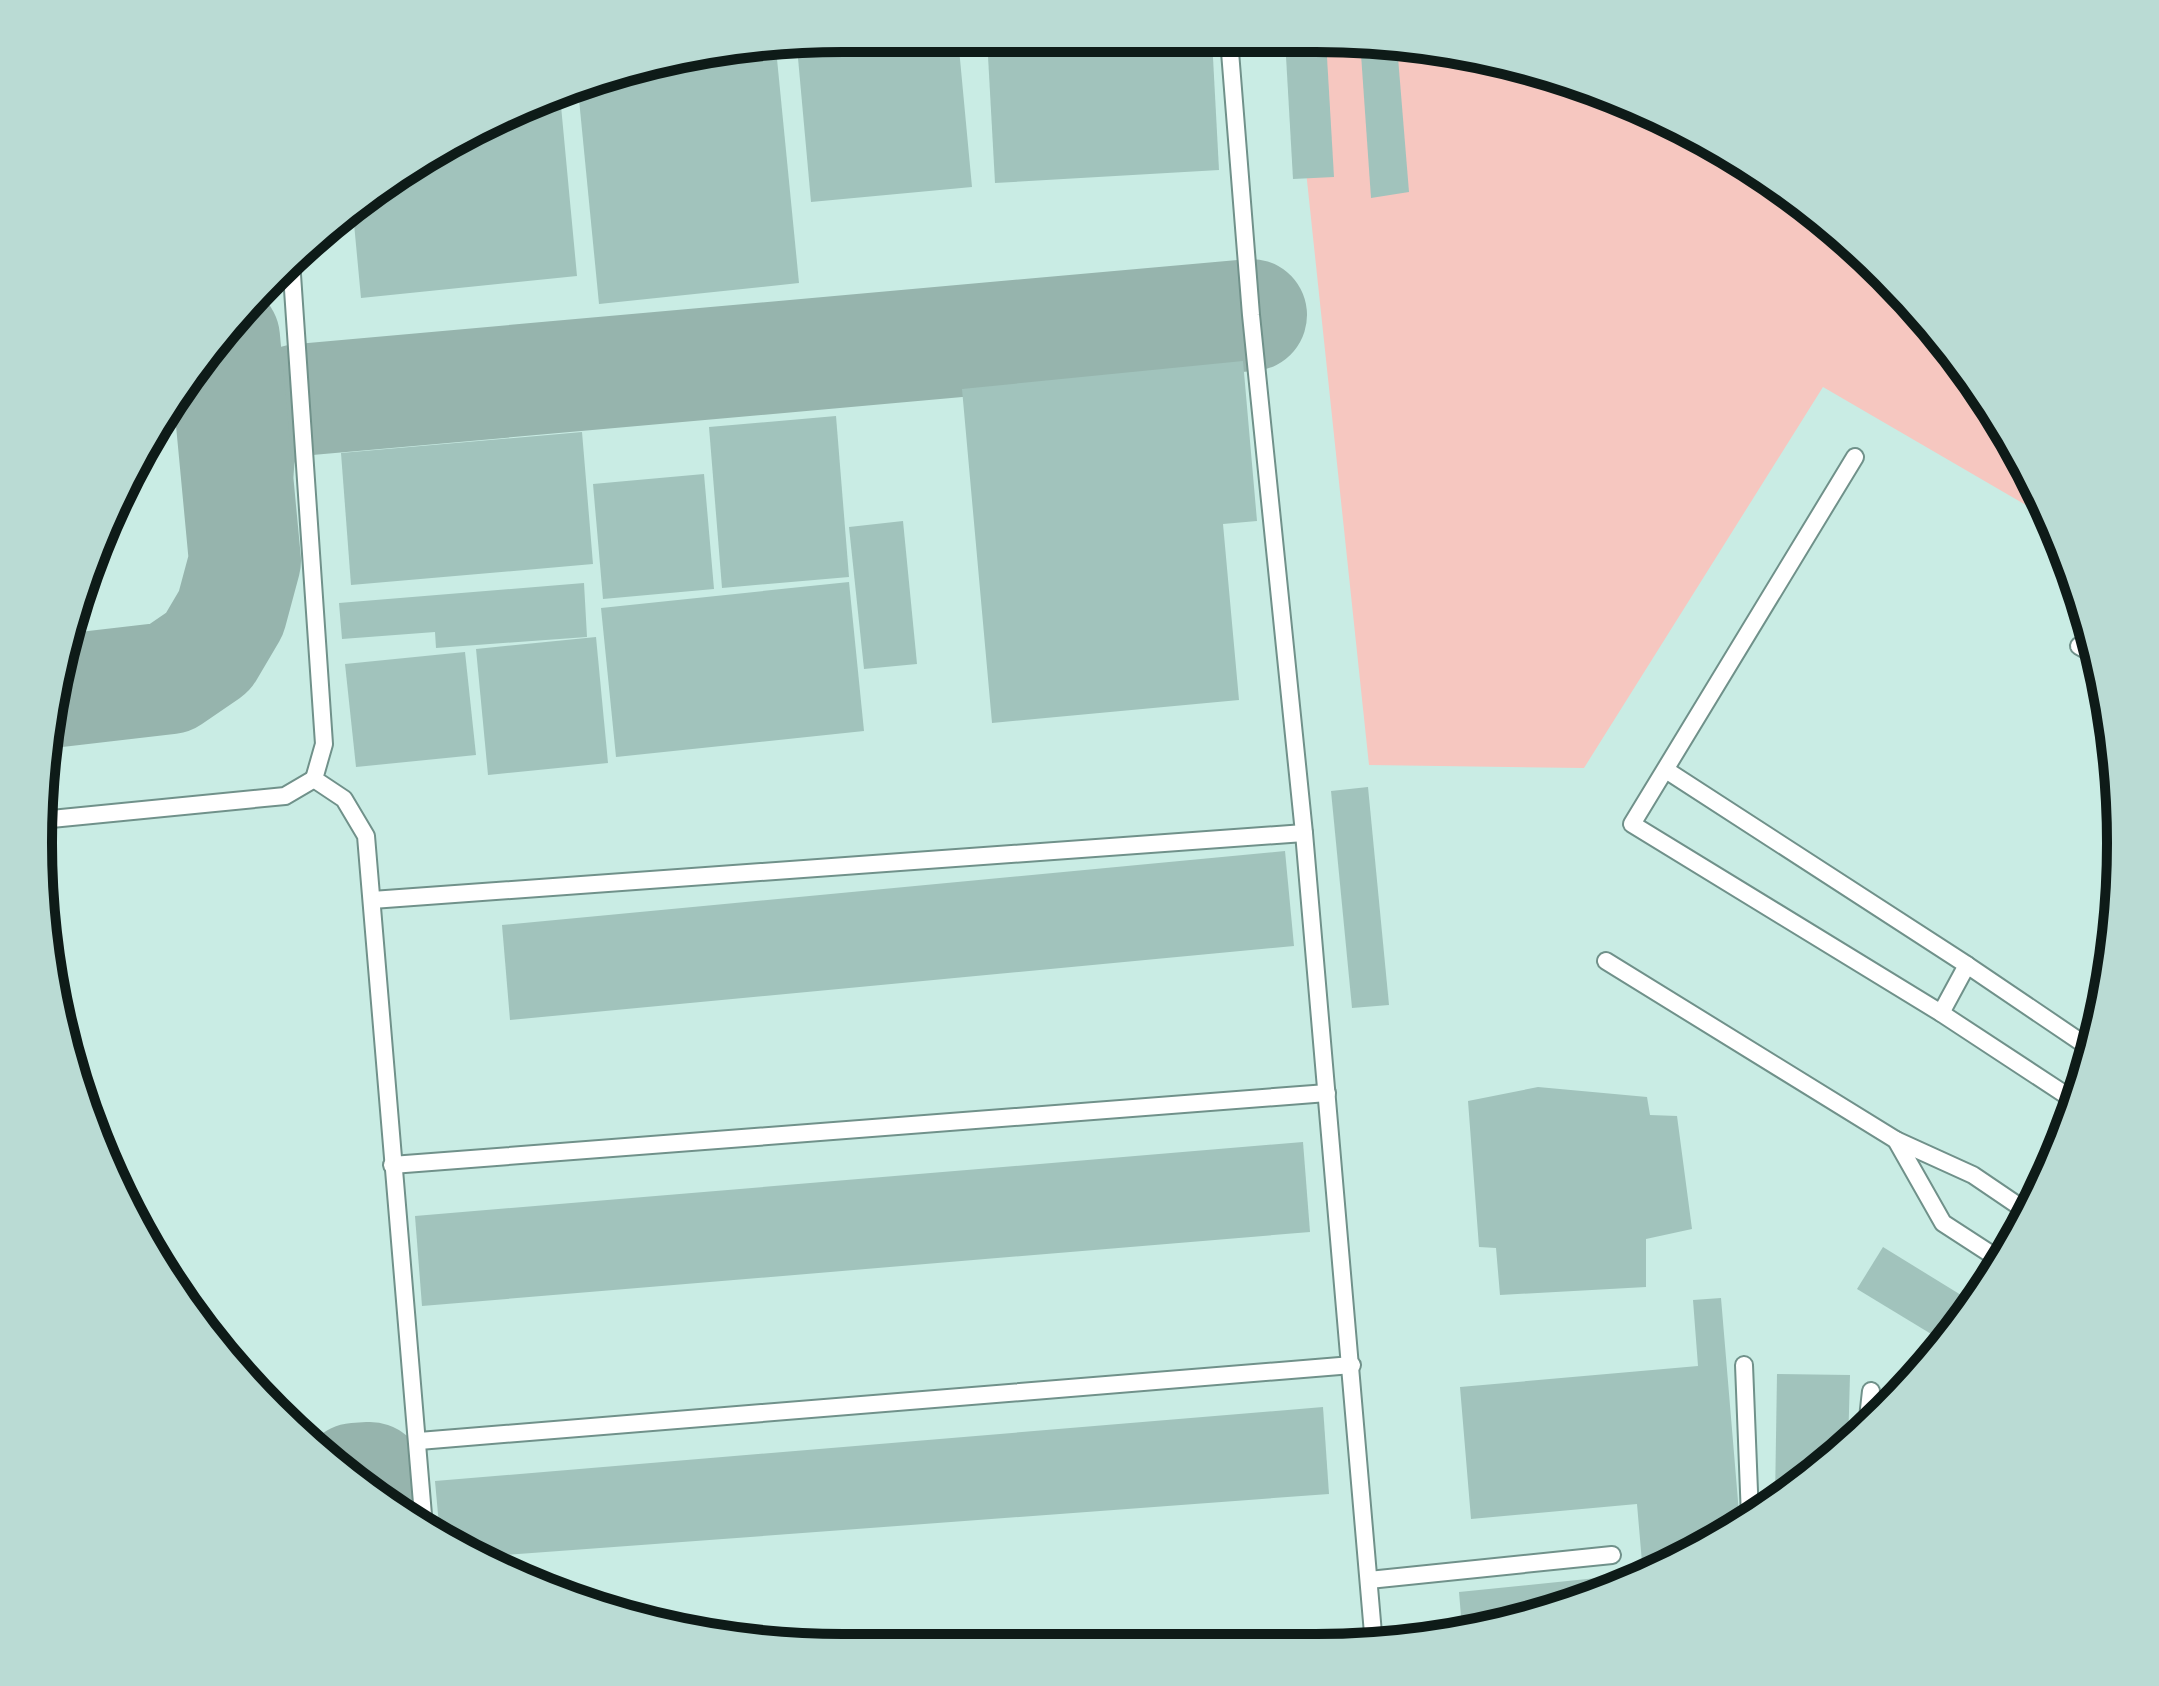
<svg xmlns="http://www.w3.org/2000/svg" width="2159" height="1686" font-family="Montserrat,sans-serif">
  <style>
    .grass { fill: #f6c7c0 }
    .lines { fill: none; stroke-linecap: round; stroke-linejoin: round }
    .taxiway { stroke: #96b4ad; stroke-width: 112 }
    .building { fill: #a1c3bc }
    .lane-casing { stroke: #70918a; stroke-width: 20 }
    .lane { stroke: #fff; stroke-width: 16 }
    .rim { fill: none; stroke: #0e1b18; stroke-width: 10 }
  </style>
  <rect width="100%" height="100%" fill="#c9ece4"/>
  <!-- grass -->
  <polygon class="grass" points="1292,39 1368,40 1575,81 1718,146 1806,205 1922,313 2013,440 2048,518 1823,387 1584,768 1369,765"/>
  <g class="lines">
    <!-- taxiway -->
    <g class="taxiway">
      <path d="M 238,468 C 239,427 261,409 299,400 L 1251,315"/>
      <polyline points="58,691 170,678 208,652 231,613 245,561 224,338"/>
      <polyline points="355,1479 370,1478"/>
    </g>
  </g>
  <!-- building -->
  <g class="building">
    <polygon points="891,38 958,38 972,187 811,202 797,47"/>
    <polygon points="987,38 1212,39 1219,170 995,183"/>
    <polygon points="1285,39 1326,40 1334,177 1293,179"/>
    <polygon points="1360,40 1397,45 1409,192 1371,198"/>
    <polygon points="777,59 799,283 599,304 578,89 609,76"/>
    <polygon points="561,106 577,276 361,298 353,213 440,146 528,110"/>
    <polygon points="1243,361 1257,521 1223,524 1239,700 992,723 962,389"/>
    <polygon points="836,416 849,577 722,588 709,427"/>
    <polygon points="582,432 593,564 351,585 341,453"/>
    <polygon points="704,474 714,589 603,599 593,484"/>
    <polygon points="903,521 917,664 864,669 849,527"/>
    <polygon points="849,582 864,731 616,757 601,608"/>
    <polygon points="584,583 587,637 436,648 435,632 342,639 339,603"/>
    <polygon points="596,637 608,763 488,775 476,649"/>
    <polygon points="465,652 476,755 356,767 345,664"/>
    <polygon points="1368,787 1389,1005 1352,1008 1331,791"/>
    <polygon points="1285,851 1294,946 510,1020 502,925"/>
    <polygon points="1538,1087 1647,1097 1650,1115 1677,1116 1692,1229 1646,1239 1646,1287 1500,1295 1496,1248 1479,1247 1468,1101"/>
    <polygon points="1303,1142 1310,1232 422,1306 415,1216"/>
    <polygon points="1883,1247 1974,1303 1946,1343 1857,1289"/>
    <polygon points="1721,1298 1740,1525 1719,1540 1643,1574 1637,1504 1471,1519 1460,1387 1698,1366 1693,1300"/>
    <polygon points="1777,1374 1850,1375 1848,1447 1775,1500"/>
    <polygon points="1323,1407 1329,1494 479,1557 440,1536 435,1481"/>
    <polygon points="1616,1576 1617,1586 1574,1605 1462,1628 1459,1592"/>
  </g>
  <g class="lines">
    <defs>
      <g id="lane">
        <polyline points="1229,39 1251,315 1304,833 1374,1645"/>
        <polyline points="291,260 324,744 314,779 344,799 366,836 424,1527"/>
        <polyline points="1855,457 1632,824 1941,1013 2075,1101"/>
        <polyline points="2079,646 2095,655"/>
        <polyline points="1666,770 1967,965 1941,1013"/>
        <polyline points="45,790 48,819"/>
        <polyline points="41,820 285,796 314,779"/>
        <polyline points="372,900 1304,833"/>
        <polyline points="1606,961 1896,1140 1973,1175 2029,1213"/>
        <polyline points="1967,965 2094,1051"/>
        <polyline points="1896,1140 1943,1223 2000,1260"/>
        <polyline points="392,1165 1327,1093"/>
        <polyline points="1744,1365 1750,1517"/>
        <polyline points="1867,1427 1871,1391"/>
        <polyline points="419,1441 1352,1365"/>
        <polyline points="1369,1580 1612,1555"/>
      </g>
    </defs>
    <!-- lane casing -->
    <use href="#lane" class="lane-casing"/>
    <!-- lane -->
    <use href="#lane" class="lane"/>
  </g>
  <!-- crop -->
  <path d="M0 0H2159V1686H0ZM843 52H1316A791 791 0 0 1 2107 843V843A791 791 0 0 1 1316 1634H843A791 791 0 0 1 52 843V843A791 791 0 0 1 843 52Z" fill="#badbd4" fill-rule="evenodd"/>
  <path class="rim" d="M843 52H1316A791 791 0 0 1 2107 843V843A791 791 0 0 1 1316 1634H843A791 791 0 0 1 52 843V843A791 791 0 0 1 843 52Z"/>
</svg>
